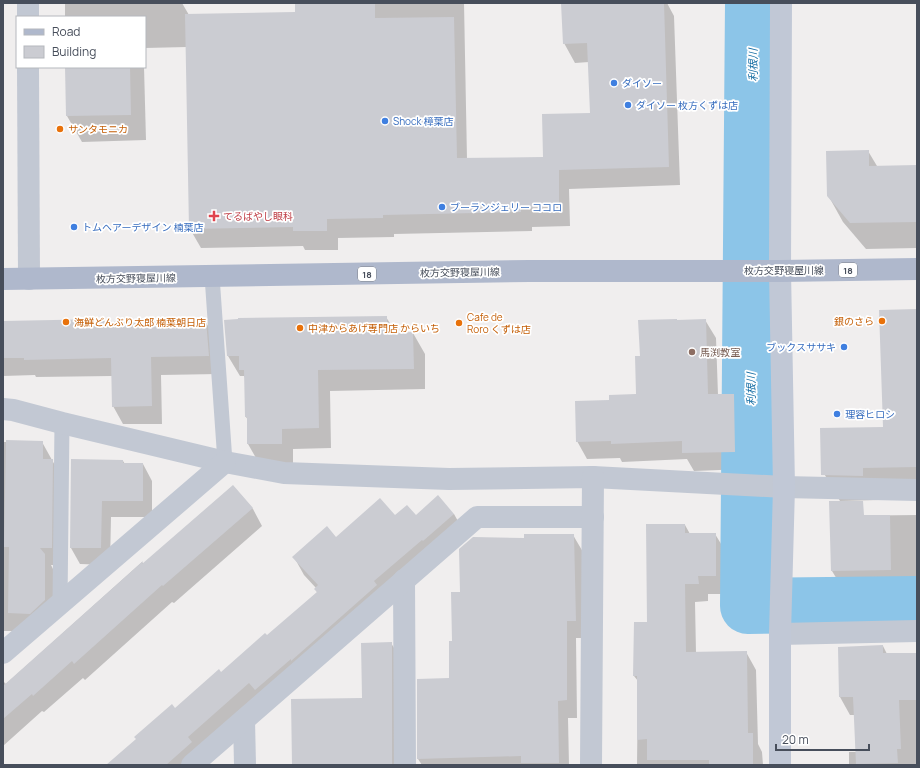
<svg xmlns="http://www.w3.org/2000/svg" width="920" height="768" font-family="Manrope,'Noto Sans JP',sans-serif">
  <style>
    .shadow { fill: #0003 }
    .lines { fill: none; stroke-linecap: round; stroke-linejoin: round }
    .river { stroke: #8cc5e8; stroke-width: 56 }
    .building { fill: #cbccd2 }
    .lane { stroke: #c2c8d3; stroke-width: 15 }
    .street { stroke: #c2c8d3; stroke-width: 22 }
    .secondary { stroke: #c1c8d6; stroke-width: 22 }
    .primary { stroke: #afb8cc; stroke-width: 22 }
    .shop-dot { fill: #3f7fe0; stroke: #fff; stroke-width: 1.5 }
    .food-dot { fill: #e8710a; stroke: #fff; stroke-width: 1.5 }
    .health-dot { fill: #e0444e; stroke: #fff; stroke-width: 1.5 }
    .education-dot { fill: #8d6e63; stroke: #fff; stroke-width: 1.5 }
    .labels { text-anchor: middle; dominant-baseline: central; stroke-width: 3.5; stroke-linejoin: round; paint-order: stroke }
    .shield { fill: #fff; stroke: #7e838c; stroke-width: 1 }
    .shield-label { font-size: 9px; font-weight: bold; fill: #474e5b }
    .shop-label { font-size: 10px; fill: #366cbe; stroke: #fff; text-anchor: start }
    .food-label { font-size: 10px; fill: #c56008; stroke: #fff; text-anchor: start }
    .health-label { font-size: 10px; fill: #be3a42; stroke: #fff; text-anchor: start }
    .street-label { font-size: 10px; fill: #474e5b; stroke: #fff }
    .education-label { font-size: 10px; fill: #785e54; stroke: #fff; text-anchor: start }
    .water-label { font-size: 11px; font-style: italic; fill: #126ba2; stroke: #fff }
  </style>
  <rect width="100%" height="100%" fill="#f0eeee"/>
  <!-- shadow -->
  <g class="shadow">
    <polygon points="65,3 182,3 189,15 296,13 296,3 464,3 467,159 544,158 591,114 589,62 575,63 564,43 562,3 667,3 674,16 680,185 569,189 570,226 532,227 532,231 394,234 394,237 338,238 338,250 305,250 303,246 201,248 190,229 187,47 145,48 145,17 65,17"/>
    <polygon points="66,67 144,67 146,140 82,142 67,116"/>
    <polygon points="868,151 877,166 917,166 917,248 866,249 843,222 828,195"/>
    <polygon points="917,310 917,499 840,501 822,470 884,428"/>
    <polygon points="386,317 396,333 413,333 425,354 425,389 330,391 331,448 293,449 293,464 260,465 248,444 248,420 246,417 245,378 244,376 240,376 228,356"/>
    <polygon points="104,320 105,323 205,321 216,339 218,374 161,375 162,424 123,424 113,406 112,376 36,377 35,375 3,376 3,322"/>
    <polygon points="705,320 716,338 718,395 734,395 744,413 745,469 694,471 687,459 622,462 620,458 587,459 577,441 610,401 637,395 641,357"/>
    <polygon points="3,442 42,442 62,478 61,565 51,565 55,573 55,619 40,631 3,631"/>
    <polygon points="123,461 125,464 143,464 152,481 152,517 111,517 110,565 80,564 71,548"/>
    <polygon points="233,486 253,509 262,526 174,603 172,602 85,680 83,678 44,712 42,711 3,746 3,681 6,684 142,562 144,565"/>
    <polygon points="454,514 464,532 196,765 107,765 267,637 317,593 316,588 304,575 294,557 336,538 395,517"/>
    <polygon points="917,515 917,587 843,589 832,571 831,516"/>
    <polygon points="685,525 690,534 715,534 726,552 726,594 708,594 708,601 695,602 696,653 746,652 756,670 758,744 762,752 763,765 637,765 638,681 634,676 648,623"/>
    <polygon points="573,535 583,552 585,638 576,638 577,718 568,718 569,765 422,765 418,759 418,679 450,679 453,642 461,593 525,539"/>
    <polygon points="391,643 402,661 403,765 292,765 292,700 363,699"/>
    <polygon points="883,646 887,654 917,654 917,765 849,765 849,752 856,752 855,715 850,715 840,697 839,648"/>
  </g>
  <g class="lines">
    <!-- river -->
    <polyline class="river" points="753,3 748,606 917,604"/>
  </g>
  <!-- building -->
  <g class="building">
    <polygon points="295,3 375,3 375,18 454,17 457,158 543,157 542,114 590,113 587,43 563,44 561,3 664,3 669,167 559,170 559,207 521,208 521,212 383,215 383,218 327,219 327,231 293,231 293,227 189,229 185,14 295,12"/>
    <polygon points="65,67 130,67 131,115 66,116"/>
    <polygon points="869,150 869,166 917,165 917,222 850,223 827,196 826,151"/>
    <polygon points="917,309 917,467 863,468 863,476 821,475 820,428 883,427 879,310"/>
    <polygon points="387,316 387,333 413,332 414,369 318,370 319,428 282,429 282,444 247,444 247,417 245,417 244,370 239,370 239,356 227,356 224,320 238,319 238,318"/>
    <polygon points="104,319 104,322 206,320 209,356 151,357 152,406 112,407 111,358 24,360 24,358 3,358 3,321"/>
    <polygon points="677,319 677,320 706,319 708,394 734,394 735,452 682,453 682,441 611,444 611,441 576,442 575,401 609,400 609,395 636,394 635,356 640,356 638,320"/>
    <polygon points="6,440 43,441 43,459 53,459 52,548 40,548 45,554 45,600 30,614 8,613 9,547 4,547"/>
    <polygon points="71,459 123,460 123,463 143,463 143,501 102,501 101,548 70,548"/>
    <polygon points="233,485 253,508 163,586 162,585 74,664 72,661 33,696 32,694 3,719 3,686 143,561 142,564"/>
    <polygon points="438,495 454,514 423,541 422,540 374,581 377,585 291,661 291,659 255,690 249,683 188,737 192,742 166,765 106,765 136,739 134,737 172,704 175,708 219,669 221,672 265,633 267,635 317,592 314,589 318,585 292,557 327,526 336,537 380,498 395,515 407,505 416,515"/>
    <polygon points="829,501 863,501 864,515 890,515 891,570 831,571"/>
    <polygon points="646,524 685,524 685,533 716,533 716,576 698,576 699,584 685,584 686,652 747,651 748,733 753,733 753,765 709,765 709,760 647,760 647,739 637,740 637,676 633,676 634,622 647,622"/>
    <polygon points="524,534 574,534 576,621 567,621 567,700 558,701 559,763 521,763 521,756 417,759 417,679 449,678 449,641 452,641 451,592 460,592 459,549 473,537 524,538"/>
    <polygon points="392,642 392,765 292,765 291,699 362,698 361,643"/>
    <polygon points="883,645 883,653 917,653 917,700 899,700 901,749 897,749 898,763 856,764 853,697 839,697 838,647"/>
  </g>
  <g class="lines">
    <!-- lane -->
    <g class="lane">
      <polyline points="212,276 225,462"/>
      <polyline points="60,603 62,423"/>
    </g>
    <!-- street -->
    <g class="street">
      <polyline points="28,3 28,17"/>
      <polyline points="28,67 29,279"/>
      <polyline points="3,409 13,410 62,423 225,462 284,473 449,479 593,477 784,487 917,490"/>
      <polyline points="404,580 405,765"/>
      <polyline points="780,634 917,631"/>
      <polyline points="3,653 225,462"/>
      <polyline points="244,720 245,765"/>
      <polyline points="192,765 477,517 593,517"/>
      <polyline points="591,765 593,477"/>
    </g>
    <!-- secondary -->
    <polyline class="secondary" points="780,765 780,634 784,487 780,271 781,3"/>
    <!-- primary -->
    <polyline class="primary" points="3,279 529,271 780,271 917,269"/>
  </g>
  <!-- markers -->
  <g class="shop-dot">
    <circle cx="614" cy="83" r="4"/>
    <circle cx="628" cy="105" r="4"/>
    <circle cx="385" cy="121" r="4"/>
    <circle cx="442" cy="207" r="4"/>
    <circle cx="74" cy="227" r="4"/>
    <circle cx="844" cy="347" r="4"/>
    <circle cx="837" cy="414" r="4"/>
  </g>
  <g class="food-dot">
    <circle cx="60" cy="129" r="4"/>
    <circle cx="882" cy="321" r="4"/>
    <circle cx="66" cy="322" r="4"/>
    <circle cx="459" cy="323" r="4"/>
    <circle cx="300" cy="328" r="4"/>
  </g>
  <path class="health-dot" d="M212 210h4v4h4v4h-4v4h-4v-4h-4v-4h4z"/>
  <circle class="education-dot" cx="692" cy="352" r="4"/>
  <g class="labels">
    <!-- shield labels -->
    <g class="shield">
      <rect x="839" y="263" width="18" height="14" rx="3"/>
      <rect x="358" y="267" width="18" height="14" rx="3"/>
    </g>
    <g class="shield-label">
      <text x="848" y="270">18</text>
      <text x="367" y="274">18</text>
    </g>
    <!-- shop labels -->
    <g class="shop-label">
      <text x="622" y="83">ダイソー</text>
      <text x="636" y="105">ダイソー 枚方くずは店</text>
      <text x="393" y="121">Shock 樟葉店</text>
      <text x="450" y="207">ブーランジェリー ココロ</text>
      <text x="82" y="227">トムヘアーデザイン 楠葉店</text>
      <text x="836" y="347" text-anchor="end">ブックスササキ</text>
      <text x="845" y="414">理容ヒロシ</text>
    </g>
    <!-- food labels -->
    <g class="food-label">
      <text x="68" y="129">サンタモニカ</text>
      <text x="467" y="317">Cafe de<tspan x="467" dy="12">Roro くずは店</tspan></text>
      <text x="874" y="321" text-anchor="end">銀のさら</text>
      <text x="74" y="322">海鮮どんぶり太郎 楠葉朝日店</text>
      <text x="308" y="328">中津からあげ専門店 からいち</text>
    </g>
    <!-- health labels -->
    <g class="health-label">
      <text x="223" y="216">てるばやし眼科</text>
    </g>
    <!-- street labels -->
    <g class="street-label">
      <text x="784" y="270">枚方交野寝屋川線</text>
      <text transform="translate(460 272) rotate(-1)">枚方交野寝屋川線</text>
      <text transform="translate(136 278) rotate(-1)">枚方交野寝屋川線</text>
    </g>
    <!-- education labels -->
    <g class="education-label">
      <text x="700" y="352">馬渕教室</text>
    </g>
    <!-- water labels -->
    <g class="water-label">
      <text transform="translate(752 65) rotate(-90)">利根川</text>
      <text transform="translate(750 389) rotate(-90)">利根川</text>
    </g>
  </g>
  <!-- border -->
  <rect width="920" height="768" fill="none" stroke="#474e5b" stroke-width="8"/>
  <!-- legend -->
  <rect x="16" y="16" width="130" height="52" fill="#ffffff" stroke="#b5b8bd"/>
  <rect x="24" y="29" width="20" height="6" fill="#afb8cc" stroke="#b5b8bd"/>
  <text x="52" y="36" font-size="12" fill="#474e5b">Road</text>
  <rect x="24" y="46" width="20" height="12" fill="#cbccd2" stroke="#b5b8bd"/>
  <text x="52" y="56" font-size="12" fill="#474e5b">Building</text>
  <!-- scale -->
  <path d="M776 744v6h93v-6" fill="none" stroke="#474e5b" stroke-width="2"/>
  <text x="782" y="744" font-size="12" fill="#474e5b" stroke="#ffffff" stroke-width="3" paint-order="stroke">20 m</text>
</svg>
